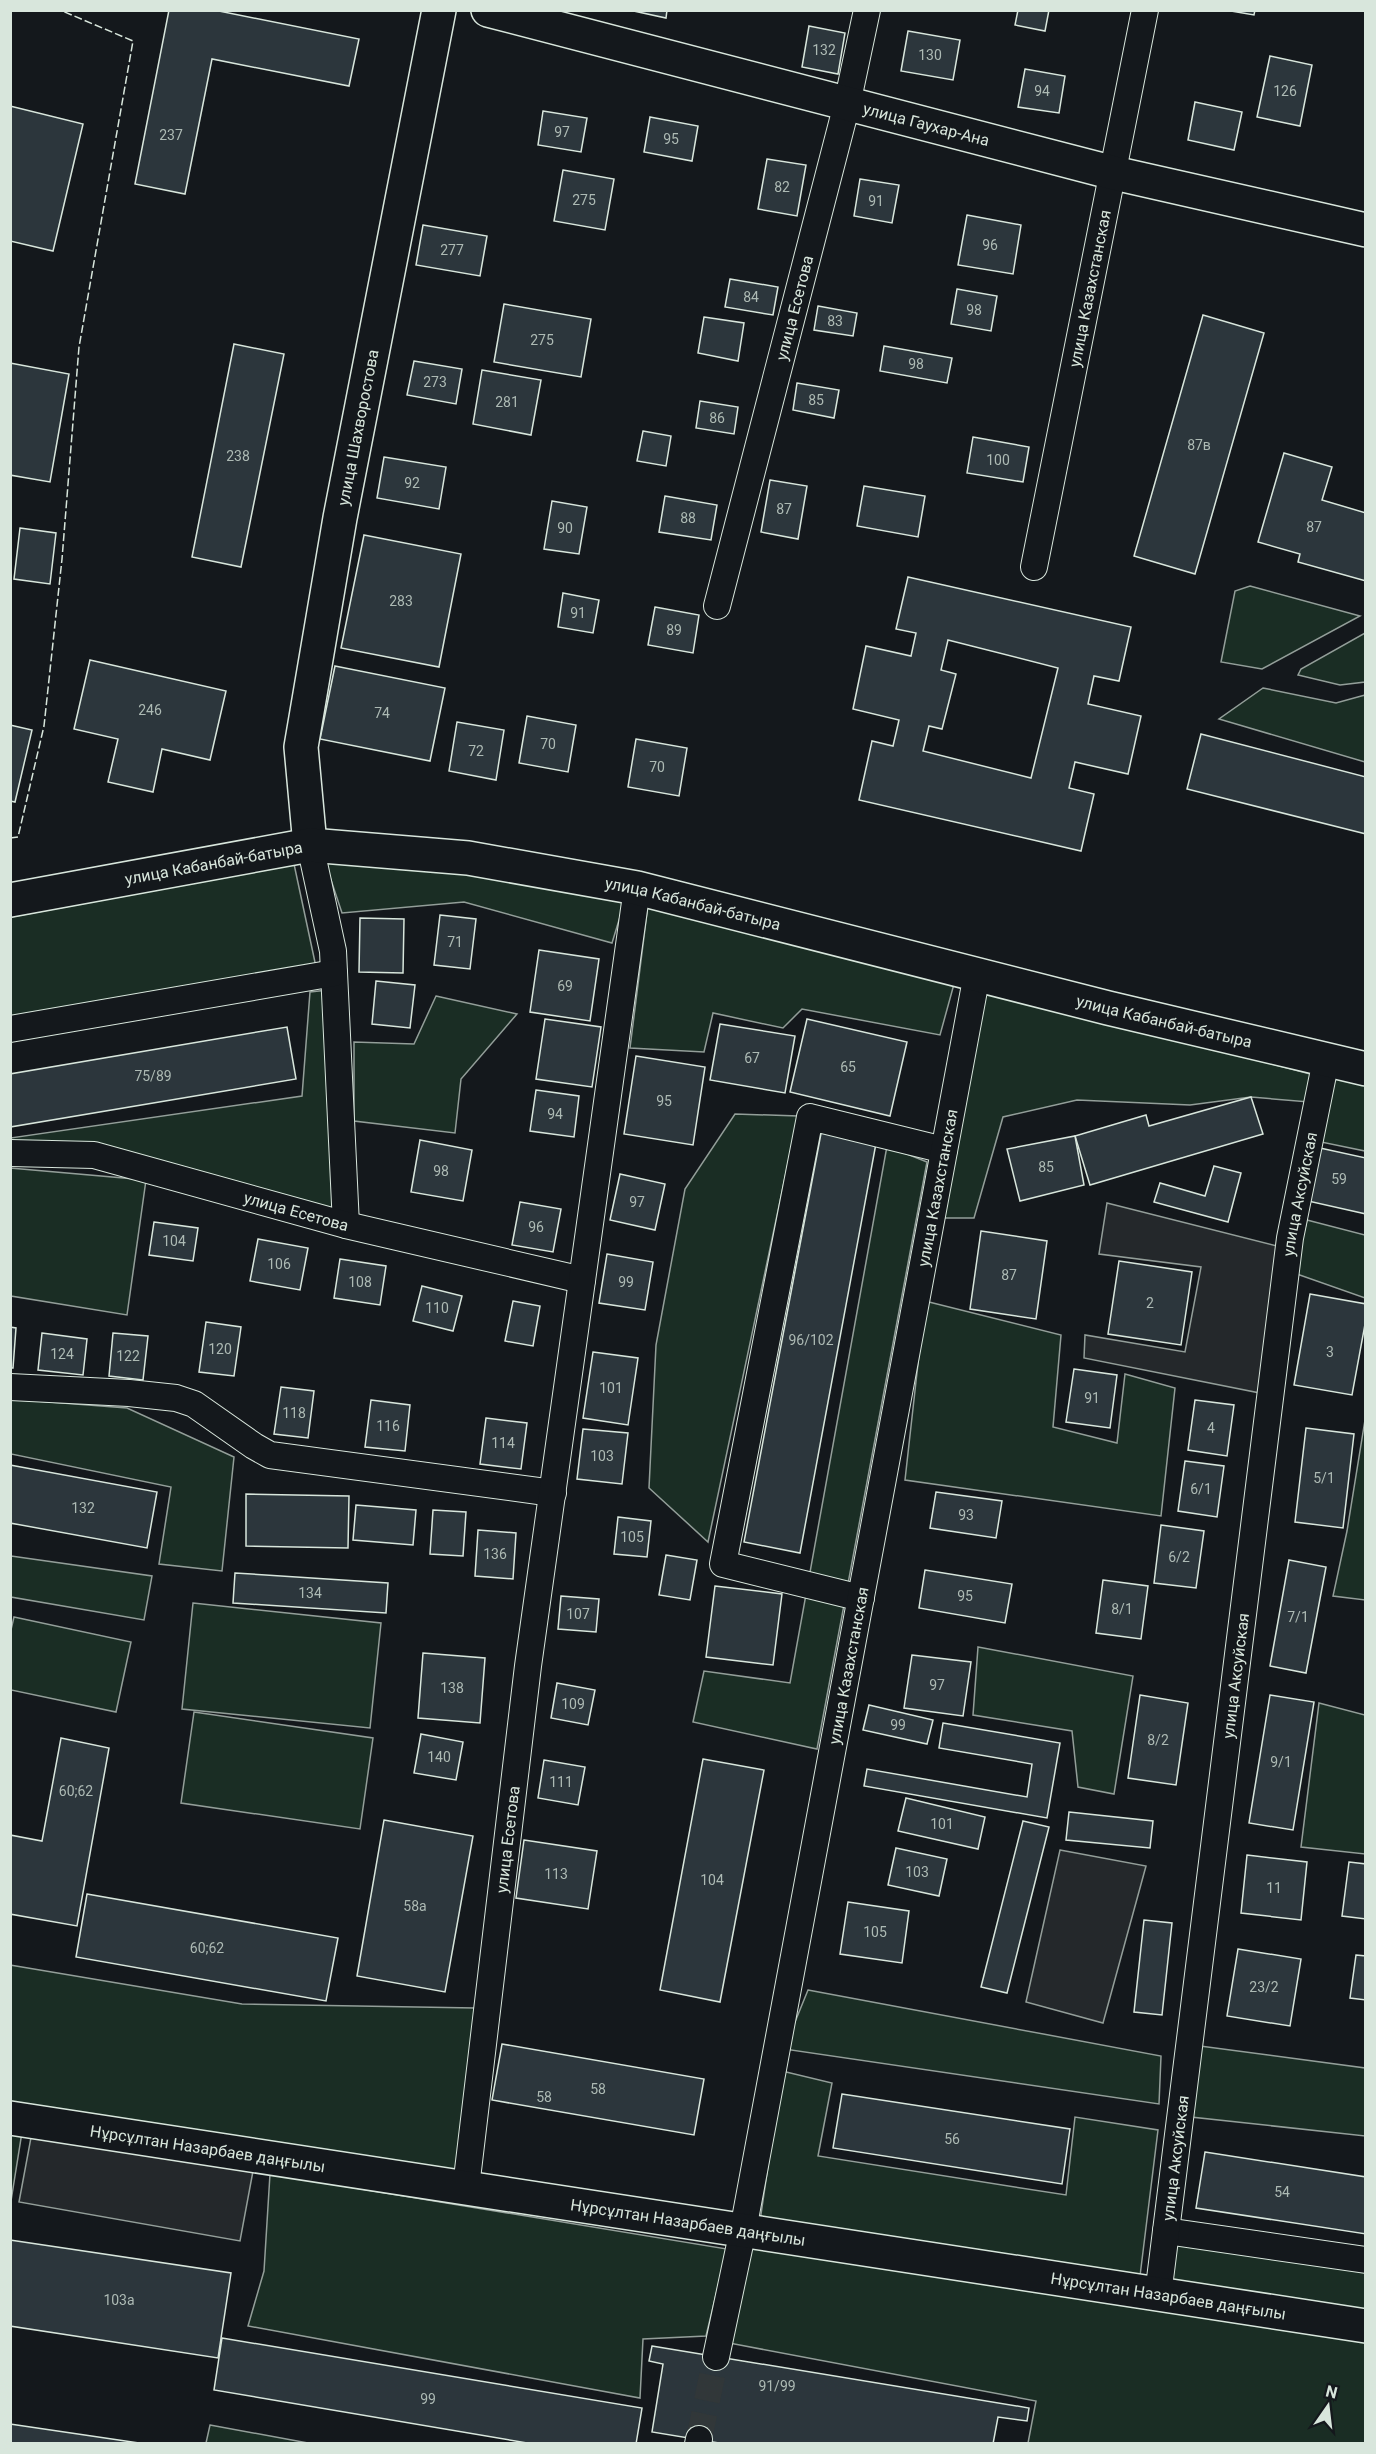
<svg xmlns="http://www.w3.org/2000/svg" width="1376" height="2454" font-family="Roboto,sans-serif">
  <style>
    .green { fill: #1a2d24; stroke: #939e99; stroke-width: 1.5 }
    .parking { fill: #24282b; stroke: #939e99; stroke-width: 1.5 }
    .building { fill: #2c363c; stroke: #d8e6dc; stroke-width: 1.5; fill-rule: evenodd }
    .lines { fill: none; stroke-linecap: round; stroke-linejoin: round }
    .street-tunnel { stroke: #313739; stroke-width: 26; stroke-dasharray: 26 13; stroke-linecap: butt }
    .street-casing { stroke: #d8e6dc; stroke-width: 28 }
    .secondary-casing { stroke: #d8e6dc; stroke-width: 36 }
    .street { stroke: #14181c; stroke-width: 26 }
    .secondary { stroke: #14181c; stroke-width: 33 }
    .fence { stroke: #d8e6dc; stroke-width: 1.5; stroke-dasharray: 8 3; stroke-linecap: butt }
    .labels { text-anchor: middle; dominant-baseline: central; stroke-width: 4.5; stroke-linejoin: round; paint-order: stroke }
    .number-label { font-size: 14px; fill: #adbab4 }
    .street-label { font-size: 16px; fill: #d8e6dc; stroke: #14181c }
  </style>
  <rect width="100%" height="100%" fill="#14181c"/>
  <!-- green -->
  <g class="green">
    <polygon points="1250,586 1360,616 1262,669 1221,662 1235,591"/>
    <polygon points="1365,633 1365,682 1340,685 1298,675 1301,669"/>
    <polygon points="1263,688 1336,703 1365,695 1365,762 1219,719"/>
    <polygon points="323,856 627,894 612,943 464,902 342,913"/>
    <polygon points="294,864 316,967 11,1020 11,917"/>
    <polygon points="648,905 954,984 940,1035 802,1009 783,1028 713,1013 704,1052 630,1048"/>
    <polygon points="983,988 1314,1075 1309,1102 1251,1097 1190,1105 1077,1100 1003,1117 974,1218 939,1218"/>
    <polygon points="328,990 339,1216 11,1142 10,1138 302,1096 310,992"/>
    <polygon points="436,996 517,1014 461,1079 455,1133 354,1121 354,1042 414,1044"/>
    <polygon points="1334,1065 1365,1072 1365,1151 1321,1142"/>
    <polygon points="735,1114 798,1116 708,1542 649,1488 656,1345 685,1189"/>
    <polygon points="887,1146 927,1162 817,1749 693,1722 704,1671 790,1683"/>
    <polygon points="10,1168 146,1180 127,1315 11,1296"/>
    <polygon points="1307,1220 1365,1235 1365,1298 1294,1273"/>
    <polygon points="925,1301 1061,1335 1053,1427 1117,1443 1125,1374 1175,1388 1161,1516 905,1480"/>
    <polygon points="10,1399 127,1408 234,1457 222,1571 159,1564 171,1487 11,1454"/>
    <polygon points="1365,1420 1365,1600 1333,1596 1347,1531"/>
    <polygon points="11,1556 152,1576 144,1620 11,1597"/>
    <polygon points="193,1603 381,1623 370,1728 182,1709"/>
    <polygon points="14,1617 131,1642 116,1712 11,1690 10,1634"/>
    <polygon points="978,1647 1133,1676 1114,1794 1078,1787 1072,1731 973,1715"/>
    <polygon points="1319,1703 1365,1715 1365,1854 1301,1847"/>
    <polygon points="194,1712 373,1738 360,1829 181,1803"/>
    <polygon points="10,1965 242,2004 475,2008 456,2175 11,2107"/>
    <polygon points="808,1990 1161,2056 1159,2104 784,2049"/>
    <polygon points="1200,2046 1365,2068 1365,2136 1191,2117"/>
    <polygon points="782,2071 832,2083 818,2156 1066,2195 1075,2117 1158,2130 1140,2276 760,2221"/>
    <polygon points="11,2130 22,2132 11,2201"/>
    <polygon points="270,2174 727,2249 706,2336 643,2339 640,2398 248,2326 264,2271"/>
    <polygon points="1176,2240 1365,2268 1365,2319 1170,2291"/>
    <polygon points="753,2244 1365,2342 1365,2443 1028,2443 1036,2401 729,2343"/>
    <polygon points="210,2425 308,2443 206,2443"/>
  </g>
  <!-- parking -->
  <g class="parking">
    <polygon points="1107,1203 1281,1247 1265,1394 1084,1358 1085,1335 1185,1352 1201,1267 1099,1254"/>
    <polygon points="1060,1850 1146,1866 1103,2023 1026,2002"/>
    <polygon points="32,2132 253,2171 240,2241 19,2202"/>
  </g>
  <!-- building -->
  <g class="building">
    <polygon points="169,10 214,10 359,39 349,86 212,59 185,194 135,184"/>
    <polygon points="629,10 667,10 666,18"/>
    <polygon points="1018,10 1049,10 1045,31 1015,25"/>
    <polygon points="1225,10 1255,10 1254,15"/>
    <polygon points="809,26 845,33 838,74 802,67"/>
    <polygon points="908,31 960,40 953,80 901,71"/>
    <polygon points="1270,56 1312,65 1300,126 1257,117"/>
    <polygon points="1025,69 1065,76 1059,113 1018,107"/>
    <polygon points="1195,102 1242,112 1234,150 1188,140"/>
    <polygon points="10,106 83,124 53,251 10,241"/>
    <polygon points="543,111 587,118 581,152 538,145"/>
    <polygon points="650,117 698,126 692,161 644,152"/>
    <polygon points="767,159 806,165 797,216 758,209"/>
    <polygon points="563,170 614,179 605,230 554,221"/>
    <polygon points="860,179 899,185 892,223 854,216"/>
    <polygon points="967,215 1021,225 1013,274 958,265"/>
    <polygon points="423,225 487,236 480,276 416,265"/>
    <polygon points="730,279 778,287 773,315 725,307"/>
    <polygon points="957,289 997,296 991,331 951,324"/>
    <polygon points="504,304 591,319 581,377 494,362"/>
    <polygon points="818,306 857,313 853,336 814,330"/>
    <polygon points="1203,315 1264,333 1195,574 1134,556"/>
    <polygon points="704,317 744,323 738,361 698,353"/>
    <polygon points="234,344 284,354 241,567 192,557"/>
    <polygon points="884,346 952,358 947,383 880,371"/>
    <polygon points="414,361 462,369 456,404 407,395"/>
    <polygon points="10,363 69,374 50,482 10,475"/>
    <polygon points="482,370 541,380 531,435 473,424"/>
    <polygon points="797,383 839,390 834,418 793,410"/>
    <polygon points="700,401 738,407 734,434 696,428"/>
    <polygon points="643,431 671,436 666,466 637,461"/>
    <polygon points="973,437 1029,447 1023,482 967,473"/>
    <polygon points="1284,453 1332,467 1322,500 1366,513 1366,581 1298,562 1300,554 1258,542"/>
    <polygon points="384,457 446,467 439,509 377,498"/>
    <polygon points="770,480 807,486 798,539 761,532"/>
    <polygon points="864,486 925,496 918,537 857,526"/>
    <polygon points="665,496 717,505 711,540 659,532"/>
    <polygon points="552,501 587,507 579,554 544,549"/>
    <polygon points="20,528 56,533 50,584 14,579"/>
    <polygon points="364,535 461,554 439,667 341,648"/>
    <path d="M 908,577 L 1131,627 L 1119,681 L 1094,676 L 1088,704 L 1141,716 L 1128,774 L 1075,762 L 1069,788 L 1094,794 L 1081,851 L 859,800 L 872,741 L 893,746 L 899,720 L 853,709 L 866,646 L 911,656 L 916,633 L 896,629 ZM 948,640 L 1058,668 L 1031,778 L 923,751 L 929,726 L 942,729 L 956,674 L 941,670 Z"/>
    <polygon points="563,593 599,600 593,633 558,627"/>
    <polygon points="655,607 699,615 693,653 648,645"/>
    <polygon points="90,660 226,691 210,760 162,749 153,792 108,782 118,739 74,729"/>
    <polygon points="335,666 445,688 430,761 320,739"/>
    <polygon points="527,716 576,725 568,772 519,763"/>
    <polygon points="457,722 504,730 496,780 449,771"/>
    <polygon points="10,725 32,730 15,802 10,801"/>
    <polygon points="1201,734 1366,777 1366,834 1187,789"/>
    <polygon points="636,739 687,748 679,796 628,787"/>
    <polygon points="440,915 476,919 470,969 434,965"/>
    <polygon points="360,918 404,919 403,973 359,972"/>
    <polygon points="539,950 599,959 590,1021 530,1012"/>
    <polygon points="376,981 415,985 410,1028 372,1024"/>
    <polygon points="545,1019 601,1027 592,1087 536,1079"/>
    <polygon points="807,1019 907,1042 890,1116 790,1092"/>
    <polygon points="720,1024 795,1036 785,1093 710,1080"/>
    <polygon points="287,1027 296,1079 10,1127 10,1074"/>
    <polygon points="636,1056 705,1067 693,1145 624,1134"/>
    <polygon points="536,1090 579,1096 574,1137 530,1131"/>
    <polygon points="1251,1097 1263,1134 1090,1185 1075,1136 1146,1115 1149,1126"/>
    <polygon points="822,1128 877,1138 800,1553 744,1542"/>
    <polygon points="1075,1136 1084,1185 1020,1201 1007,1149"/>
    <polygon points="420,1140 472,1150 463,1201 411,1192"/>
    <polygon points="1320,1148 1366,1158 1366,1214 1308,1201"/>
    <polygon points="1214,1166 1241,1173 1228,1222 1154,1202 1160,1183 1205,1196"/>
    <polygon points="620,1174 665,1184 655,1230 610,1220"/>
    <polygon points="520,1202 561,1209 553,1252 512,1245"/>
    <polygon points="154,1222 198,1228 193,1261 149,1255"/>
    <polygon points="981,1231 1047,1241 1036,1319 970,1309"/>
    <polygon points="258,1239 308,1248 300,1290 250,1281"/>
    <polygon points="607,1254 653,1262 645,1310 599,1303"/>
    <polygon points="340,1259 386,1266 380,1305 334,1298"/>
    <polygon points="1119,1261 1192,1272 1181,1345 1108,1334"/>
    <polygon points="422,1286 462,1296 453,1331 413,1321"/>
    <polygon points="1310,1294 1366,1304 1366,1319 1352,1395 1294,1385"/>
    <polygon points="513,1301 540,1306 533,1346 505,1341"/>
    <polygon points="206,1322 241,1327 234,1376 199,1372"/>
    <polygon points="10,1327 16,1328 13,1368 10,1368"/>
    <polygon points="42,1333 87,1339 83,1375 38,1370"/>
    <polygon points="113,1333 148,1336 143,1380 109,1376"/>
    <polygon points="593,1352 638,1358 628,1425 583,1418"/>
    <polygon points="1074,1369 1117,1375 1110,1428 1066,1422"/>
    <polygon points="281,1387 314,1391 308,1438 274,1434"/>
    <polygon points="371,1400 410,1405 405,1451 365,1447"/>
    <polygon points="1195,1400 1234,1405 1227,1456 1188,1450"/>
    <polygon points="486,1418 527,1423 521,1469 480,1464"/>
    <polygon points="1306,1428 1354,1434 1343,1528 1295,1522"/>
    <polygon points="583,1429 628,1433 622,1484 577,1479"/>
    <polygon points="1185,1461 1224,1466 1217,1517 1178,1511"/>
    <polygon points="10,1465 157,1492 147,1548 10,1523"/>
    <polygon points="936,1492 1002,1501 996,1538 930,1528"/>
    <polygon points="246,1494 349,1496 348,1548 246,1546"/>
    <polygon points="356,1505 416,1510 413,1545 353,1540"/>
    <polygon points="433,1510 466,1512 463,1556 430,1554"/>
    <polygon points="618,1517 651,1521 647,1557 614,1554"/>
    <polygon points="1161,1525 1204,1531 1196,1588 1154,1583"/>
    <polygon points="478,1530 516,1533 513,1579 475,1576"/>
    <polygon points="666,1555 697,1560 690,1600 659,1595"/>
    <polygon points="1289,1560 1326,1567 1306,1673 1270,1666"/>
    <polygon points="925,1570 1012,1584 1005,1623 919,1608"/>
    <polygon points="235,1573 388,1583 386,1613 233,1603"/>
    <polygon points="1103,1580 1148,1586 1141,1639 1096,1633"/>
    <polygon points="715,1586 782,1594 773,1665 706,1657"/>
    <polygon points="561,1596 599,1599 596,1632 558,1629"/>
    <polygon points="423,1653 485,1658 480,1723 418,1718"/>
    <polygon points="912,1655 971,1662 963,1716 904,1708"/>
    <polygon points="557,1683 595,1690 588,1725 551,1718"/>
    <polygon points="1140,1695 1188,1703 1176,1785 1128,1778"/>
    <polygon points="1270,1695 1314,1702 1293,1830 1249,1823"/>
    <polygon points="869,1705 933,1720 927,1744 863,1730"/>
    <polygon points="943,1723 1060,1743 1047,1818 864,1786 867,1769 1027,1797 1032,1764 939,1748"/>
    <polygon points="421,1734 463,1742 456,1780 414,1773"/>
    <polygon points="61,1738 109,1748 77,1926 10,1914 10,1835 42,1841"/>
    <polygon points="703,1759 764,1770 720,2002 660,1990"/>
    <polygon points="544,1760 585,1767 578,1805 538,1798"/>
    <polygon points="906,1798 985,1817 978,1849 898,1831"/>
    <polygon points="1069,1812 1153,1821 1150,1848 1066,1840"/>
    <polygon points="384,1820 473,1836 445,1992 357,1976"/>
    <polygon points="1023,1821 1049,1827 1007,1993 981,1987"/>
    <polygon points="524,1840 597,1851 588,1909 516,1898"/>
    <polygon points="896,1848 947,1859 939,1896 888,1885"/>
    <polygon points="1247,1855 1307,1862 1301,1920 1241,1913"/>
    <polygon points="1349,1862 1366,1864 1366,1919 1342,1916"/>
    <polygon points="87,1894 338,1938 326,2001 76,1957"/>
    <polygon points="848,1902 909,1911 902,1963 840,1954"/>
    <polygon points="1144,1920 1172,1923 1162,2015 1134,2012"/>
    <polygon points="1238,1949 1301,1959 1290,2026 1227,2016"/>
    <polygon points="1356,1955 1366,1956 1366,2000 1350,1998"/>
    <polygon points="502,2044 704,2079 694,2135 492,2100"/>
    <polygon points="842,2094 1070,2129 1062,2184 833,2148"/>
    <polygon points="1205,2152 1366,2177 1366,2234 1196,2208"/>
    <polygon points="10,2240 231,2273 218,2358 10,2326"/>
    <polygon points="222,2338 642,2408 636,2444 533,2444 214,2390"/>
    <polygon points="652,2346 1029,2408 1027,2421 998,2417 993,2444 725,2444 652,2432 663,2364 649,2361"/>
    <polygon points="10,2424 139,2443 10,2444"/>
  </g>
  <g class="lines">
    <!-- street-tunnel -->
    <polyline class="street-tunnel" points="699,2439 716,2357"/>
    <defs>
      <g id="street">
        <path id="s1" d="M 1034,567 L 1145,10"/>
        <path id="s2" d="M 717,606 L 847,104 L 867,10"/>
        <polyline points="310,845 333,951 346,1225"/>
        <polyline points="10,1029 334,973"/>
        <path id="s3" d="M 10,1153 L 94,1155 L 346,1225 L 582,1280"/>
        <polyline points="10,1387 129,1393 176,1398 194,1404 254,1446 270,1455 553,1493"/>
        <polyline points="861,1598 723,1564 810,1117 944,1150"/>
        <path id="s4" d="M 466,2187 L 528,1666 L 637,888"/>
        <polyline points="1166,2231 1366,2260"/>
        <path id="s5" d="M 1158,2295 L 1290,1238 L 1326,1060"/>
        <path id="s6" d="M 716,2357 L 743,2230 L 977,974"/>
        <polyline points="698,2444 699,2439"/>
      </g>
      <g id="secondary">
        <path id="s7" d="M 488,10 L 1114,173 L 1366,230"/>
        <path id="s8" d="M 310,845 L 301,747 L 340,518 L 439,10"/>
        <path id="s9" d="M 10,900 L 310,845 L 468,858 L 637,888 L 1108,1008 L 1366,1069"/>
        <path id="s10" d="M 10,2118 L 1366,2326"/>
      </g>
    </defs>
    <!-- street casing -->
    <use href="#street" class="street-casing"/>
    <!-- secondary casing -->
    <use href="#secondary" class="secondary-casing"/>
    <!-- street -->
    <use href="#street" class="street"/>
    <!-- secondary -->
    <use href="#secondary" class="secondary"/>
    <!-- fence -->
    <polyline class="fence" points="10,838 18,837 44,726 62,559 79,347 133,41 60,10"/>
  </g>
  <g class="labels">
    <!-- number labels -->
    <g class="number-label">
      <text x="824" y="50">132</text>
      <text x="930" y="55">130</text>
      <text x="1042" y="91">94</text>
      <text x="1285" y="91">126</text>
      <text x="562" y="132">97</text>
      <text x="171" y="135">237</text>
      <text x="671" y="139">95</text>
      <text x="782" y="187">82</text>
      <text x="584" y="200">275</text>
      <text x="876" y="201">91</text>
      <text x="990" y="245">96</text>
      <text x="452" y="250">277</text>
      <text x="751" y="297">84</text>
      <text x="974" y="310">98</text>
      <text x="835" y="321">83</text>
      <text x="542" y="340">275</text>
      <text x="916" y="364">98</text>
      <text x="435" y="382">273</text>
      <text x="816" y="400">85</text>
      <text x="507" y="402">281</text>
      <text x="717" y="418">86</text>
      <text x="1199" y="445">87в</text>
      <text x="238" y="456">238</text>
      <text x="998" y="460">100</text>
      <text x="412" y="483">92</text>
      <text x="784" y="509">87</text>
      <text x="688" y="518">88</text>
      <text x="1314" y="527">87</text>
      <text x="565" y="528">90</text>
      <text x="401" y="601">283</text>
      <text x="578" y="613">91</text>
      <text x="674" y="630">89</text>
      <text x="150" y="710">246</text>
      <text x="382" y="713">74</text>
      <text x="548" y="744">70</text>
      <text x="476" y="751">72</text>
      <text x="657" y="767">70</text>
      <text x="455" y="942">71</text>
      <text x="565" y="986">69</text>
      <text x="752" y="1058">67</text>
      <text x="848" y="1067">65</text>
      <text x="153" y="1076">75/89</text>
      <text x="664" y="1101">95</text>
      <text x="555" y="1114">94</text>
      <text x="1046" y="1167">85</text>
      <text x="441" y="1171">98</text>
      <text x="1339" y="1179">59</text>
      <text x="637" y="1202">97</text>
      <text x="536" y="1227">96</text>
      <text x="174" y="1241">104</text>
      <text x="279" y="1264">106</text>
      <text x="1009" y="1275">87</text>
      <text x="360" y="1282">108</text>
      <text x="626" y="1282">99</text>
      <text x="1150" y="1303">2</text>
      <text x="437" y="1308">110</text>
      <text x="811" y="1340">96/102</text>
      <text x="220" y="1349">120</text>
      <text x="1330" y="1352">3</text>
      <text x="62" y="1354">124</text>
      <text x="128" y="1356">122</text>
      <text x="611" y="1388">101</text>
      <text x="1092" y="1398">91</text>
      <text x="294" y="1413">118</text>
      <text x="388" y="1426">116</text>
      <text x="1211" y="1428">4</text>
      <text x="503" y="1443">114</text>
      <text x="602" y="1456">103</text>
      <text x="1324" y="1478">5/1</text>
      <text x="1201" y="1489">6/1</text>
      <text x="83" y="1508">132</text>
      <text x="966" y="1515">93</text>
      <text x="632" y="1537">105</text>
      <text x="495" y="1554">136</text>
      <text x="1179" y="1557">6/2</text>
      <text x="310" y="1593">134</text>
      <text x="965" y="1596">95</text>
      <text x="1122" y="1609">8/1</text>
      <text x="578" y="1614">107</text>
      <text x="1298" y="1617">7/1</text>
      <text x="937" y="1685">97</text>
      <text x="452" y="1688">138</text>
      <text x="573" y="1704">109</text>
      <text x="898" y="1725">99</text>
      <text x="1158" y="1740">8/2</text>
      <text x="439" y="1757">140</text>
      <text x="1281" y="1762">9/1</text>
      <text x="561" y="1782">111</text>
      <text x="76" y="1791">60;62</text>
      <text x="942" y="1824">101</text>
      <text x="917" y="1872">103</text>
      <text x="556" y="1874">113</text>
      <text x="712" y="1880">104</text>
      <text x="1274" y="1888">11</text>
      <text x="415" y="1906">58а</text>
      <text x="875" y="1932">105</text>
      <text x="207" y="1948">60;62</text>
      <text x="1264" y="1987">23/2</text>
      <text x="598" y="2089">58</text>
      <text x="544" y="2097">58</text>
      <text x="952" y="2139">56</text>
      <text x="1282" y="2192">54</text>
      <text x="119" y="2300">103а</text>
      <text x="777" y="2386">91/99</text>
      <text x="428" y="2399">99</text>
    </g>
    <!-- street labels -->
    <g class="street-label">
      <text stroke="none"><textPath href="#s7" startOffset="453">улица Гаухар-Ана</textPath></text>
      <text stroke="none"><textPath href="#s1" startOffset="284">улица Казахстанская</textPath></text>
      <text stroke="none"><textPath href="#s2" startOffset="308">улица Есетова</textPath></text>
      <text stroke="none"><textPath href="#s8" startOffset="423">улица Шахворостова</textPath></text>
      <text stroke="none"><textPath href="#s9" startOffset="207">улица Кабанбай-батыра</textPath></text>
      <text stroke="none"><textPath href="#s9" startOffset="693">улица Кабанбай-батыра</textPath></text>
      <text stroke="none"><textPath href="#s9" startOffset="1179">улица Кабанбай-батыра</textPath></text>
      <text stroke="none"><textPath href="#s6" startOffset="1190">улица Казахстанская</textPath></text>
      <text stroke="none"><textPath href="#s5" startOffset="1110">улица Аксуйская</textPath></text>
      <text stroke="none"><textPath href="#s3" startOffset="294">улица Есетова</textPath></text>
      <text stroke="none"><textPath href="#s6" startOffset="704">улица Казахстанская</textPath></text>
      <text stroke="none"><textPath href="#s5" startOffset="624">улица Аксуйская</textPath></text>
      <text stroke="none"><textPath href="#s4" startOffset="350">улица Есетова</textPath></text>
      <text stroke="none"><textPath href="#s10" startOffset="200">Нұрсұлтан Назарбаев даңғылы</textPath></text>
      <text stroke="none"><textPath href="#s5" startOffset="138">улица Аксуйская</textPath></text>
      <text stroke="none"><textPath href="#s10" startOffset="686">Нұрсұлтан Назарбаев даңғылы</textPath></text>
      <text stroke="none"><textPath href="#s10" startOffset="1172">Нұрсұлтан Назарбаев даңғылы</textPath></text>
    </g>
  </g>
  <!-- border -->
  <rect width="1376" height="2454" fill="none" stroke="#d8e6dc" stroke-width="24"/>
  <!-- north arrow -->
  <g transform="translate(1328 2406) rotate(14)" stroke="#14181c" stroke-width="4.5" paint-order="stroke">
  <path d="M0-4.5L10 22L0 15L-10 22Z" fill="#d8e6dc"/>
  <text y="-9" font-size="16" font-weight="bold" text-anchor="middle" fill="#d8e6dc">N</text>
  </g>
</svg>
